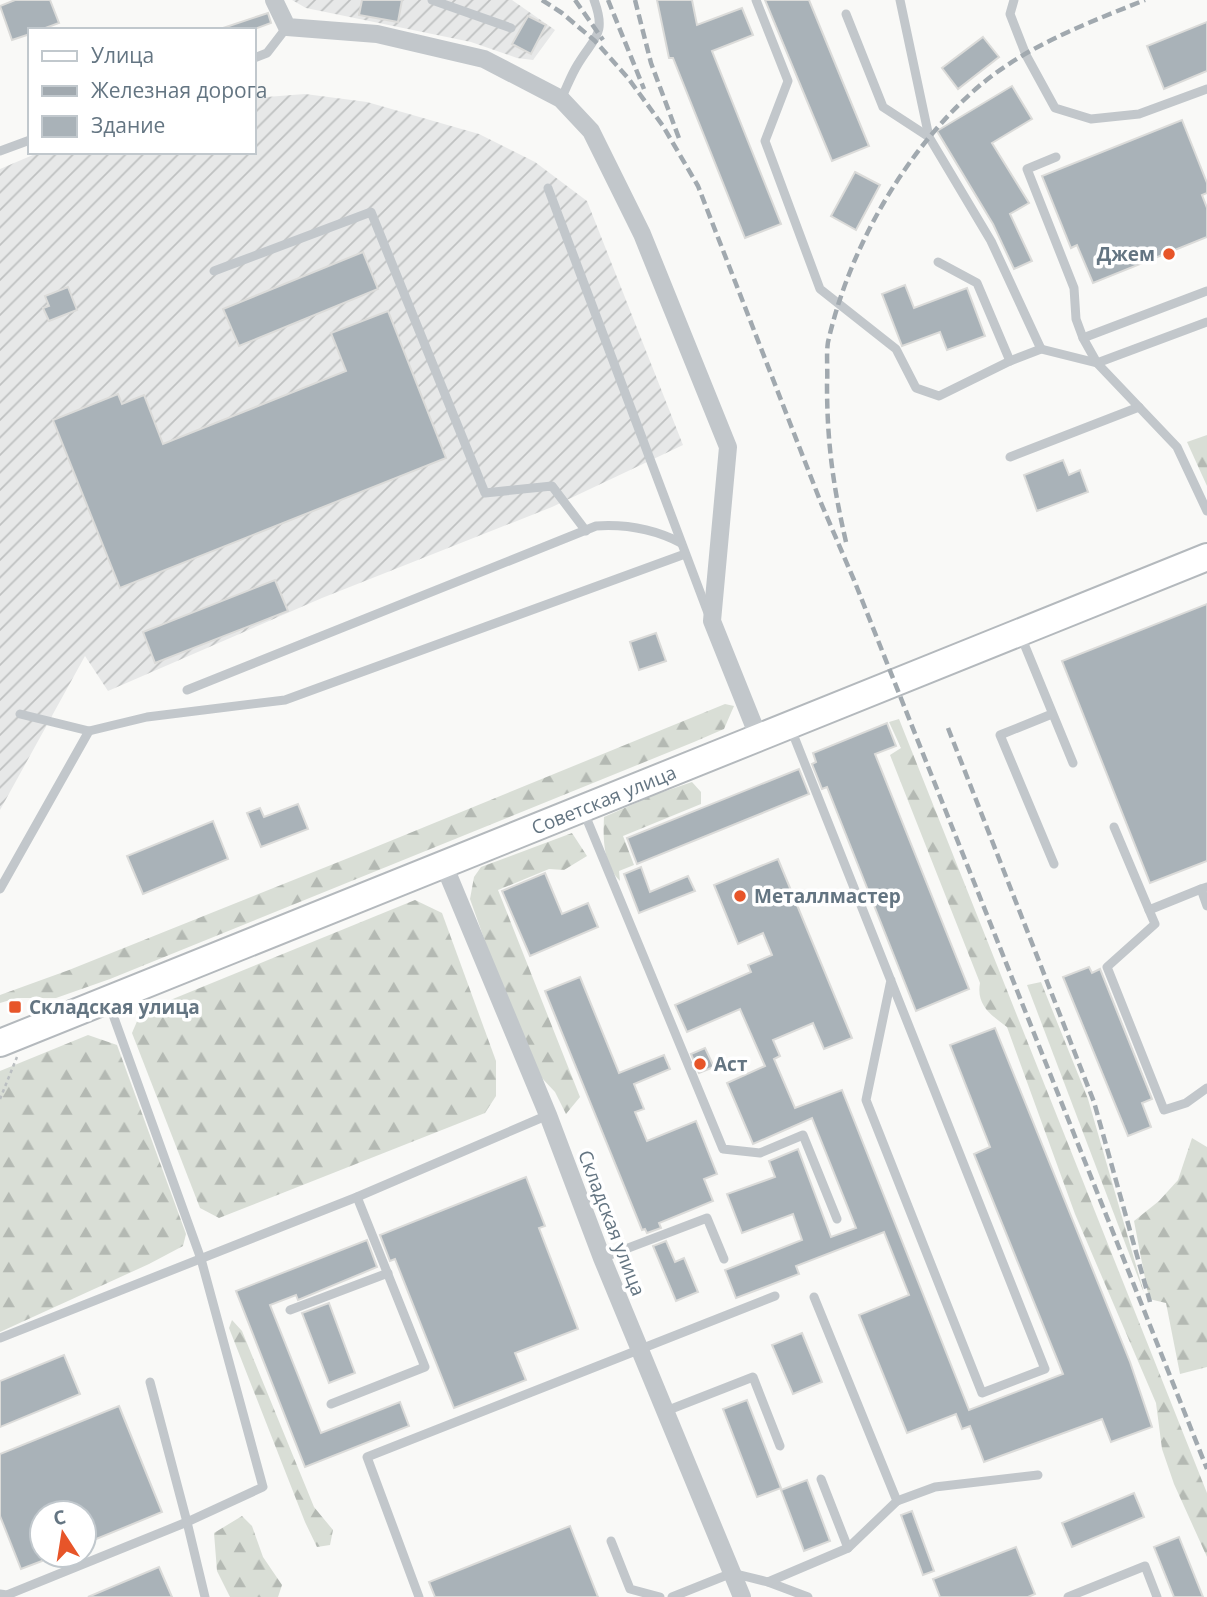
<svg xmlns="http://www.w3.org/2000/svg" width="1207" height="1597" font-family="'Open Sans',sans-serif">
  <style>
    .industrial { fill: url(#industrial-furrows) }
    .forest { fill: url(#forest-firs) }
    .building { fill: #a9b2b8; stroke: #dbdbd9; stroke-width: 2 }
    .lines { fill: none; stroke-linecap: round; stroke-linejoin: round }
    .primary-casing { stroke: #b4b9bd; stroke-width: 30 }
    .path { stroke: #babec1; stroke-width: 2.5; stroke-dasharray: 3.5 3.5; stroke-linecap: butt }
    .service { stroke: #c2c7cb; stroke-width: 9 }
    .minor { stroke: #c2c7cb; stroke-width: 18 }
    .primary { stroke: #fff; stroke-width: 26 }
    .rail { stroke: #a1a9af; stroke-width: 4.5; stroke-dasharray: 10 5; stroke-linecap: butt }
    .poi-dot { fill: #e75529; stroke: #fff; stroke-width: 2.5 }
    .labels { text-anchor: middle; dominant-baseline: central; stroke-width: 7; stroke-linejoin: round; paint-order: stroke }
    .poi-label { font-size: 19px; font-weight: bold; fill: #647582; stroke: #fff; text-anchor: start }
    .street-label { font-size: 19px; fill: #647582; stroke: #fff }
  </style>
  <defs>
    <pattern id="industrial-furrows" width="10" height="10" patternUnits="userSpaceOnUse" patternTransform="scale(1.75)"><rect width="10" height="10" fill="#e7e8e8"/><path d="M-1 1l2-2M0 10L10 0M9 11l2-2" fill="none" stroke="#bfc1c1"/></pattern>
    <pattern id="forest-firs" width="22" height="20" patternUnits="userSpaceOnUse" patternTransform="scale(1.75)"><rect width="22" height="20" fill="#d9ded6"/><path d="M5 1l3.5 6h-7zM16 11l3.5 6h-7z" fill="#b4b9b3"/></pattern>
  </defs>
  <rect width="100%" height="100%" fill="#f9f9f7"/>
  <!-- industrial -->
  <g class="industrial">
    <polygon points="292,0 512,0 555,30 533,60 517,58 471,42 306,8"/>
    <polygon points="305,94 367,102 479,134 535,162 587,201 683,445 552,507 322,598 108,691 85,656 0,810 0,169 40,152 254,152 254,98"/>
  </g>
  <!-- forest -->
  <g class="forest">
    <polygon points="1207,435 1207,486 1187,442"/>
    <polygon points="725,704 734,706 724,729 694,742 110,979 56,998 17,998 0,1003 0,995 69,970 356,855"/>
    <path d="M 899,719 L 1207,1493 L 1207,1557 L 1174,1484 L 1162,1449 L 1156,1403 L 1075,1214 L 1007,1027 C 991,1015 976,1005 980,983 L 890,755 L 901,748 L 889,722 Z"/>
    <path d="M 692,782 L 701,792 L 701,804 L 623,836 L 634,865 L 619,871 L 620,881 C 603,864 603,839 604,817 L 654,795 Z"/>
    <polygon points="572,833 587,856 564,870 549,869 498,890 580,1097 566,1114 555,1092 540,1076 498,978 470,899 474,877 481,867"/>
    <polygon points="415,900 442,913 496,1061 496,1096 485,1113 219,1218 200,1208 132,1033 141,1012"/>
    <polygon points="1041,982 1088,1099 1144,1293 1027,985"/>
    <polygon points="88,1035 117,1045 186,1234 183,1246 149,1264 0,1332 0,1071"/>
    <polygon points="1192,1138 1207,1147 1207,1367 1180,1374 1166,1303 1149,1299 1134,1221 1159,1201 1178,1180"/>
    <polygon points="232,1320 242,1331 314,1507 333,1530 330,1545 317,1547 305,1522 229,1328"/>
    <polygon points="242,1516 252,1526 263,1557 282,1585 278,1597 230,1597 217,1571 214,1533"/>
  </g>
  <!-- building -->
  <g class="building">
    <polygon points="15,0 50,0 59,23 40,30 30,30 30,34 12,40 0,6"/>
    <polygon points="362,0 402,0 398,22 359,15"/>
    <polygon points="657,0 692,0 697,25 742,8 753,35 712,51 781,224 745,238 673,58 669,58"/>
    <polygon points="765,0 809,0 869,146 832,161"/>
    <polygon points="268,13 271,23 252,30 223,30 223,28"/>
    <polygon points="528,16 546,25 531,54 512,44"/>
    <polygon points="1207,22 1207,71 1164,89 1147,46"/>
    <polygon points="983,37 999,57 958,89 942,68"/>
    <polygon points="1012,86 1032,119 992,143 1029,203 1010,214 1032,261 1014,269 993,224 937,131"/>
    <polygon points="1182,120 1207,183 1207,193 1202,195 1207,208 1207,237 1093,283 1077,245 1071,248 1042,176"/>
    <polygon points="855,172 880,185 856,230 831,216"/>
    <polygon points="363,252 378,289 239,346 223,309"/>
    <polygon points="905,285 914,308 967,288 985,336 947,350 940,332 902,346 882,294"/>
    <polygon points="68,287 77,310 49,321 43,308 49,306 45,296"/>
    <polygon points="388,311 446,458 120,588 53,420 118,394 122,404 144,395 163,444 346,371 331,333"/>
    <polygon points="1063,460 1069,475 1080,470 1088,492 1037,511 1024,475"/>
    <polygon points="275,580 288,611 155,663 143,632"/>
    <polygon points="1207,604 1207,861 1150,883 1062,661"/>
    <polygon points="656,633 666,661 639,670 630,642"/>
    <polygon points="887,723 896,746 875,754 969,989 916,1011 827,787 822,789 812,764 816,762 813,753"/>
    <polygon points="799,769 809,794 637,864 627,838"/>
    <polygon points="298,804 308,829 261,847 247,813 260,808 264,817"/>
    <polygon points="213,821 228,859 143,894 127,856"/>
    <polygon points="778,859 852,1038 824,1049 813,1023 773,1040 780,1056 774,1059 795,1108 842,1090 969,1410 1063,1374 974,1154 990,1147 950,1045 995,1028 1130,1362 1152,1427 1111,1442 1102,1419 984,1462 970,1426 962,1429 956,1414 907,1433 859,1315 909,1295 884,1232 796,1266 799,1274 736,1298 725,1270 802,1240 793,1214 742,1233 727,1194 775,1177 769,1161 798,1149 831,1237 856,1228 812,1118 753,1144 727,1083 765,1066 740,1009 687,1032 675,1005 751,972 748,965 772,955 763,933 738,944 714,885"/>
    <polygon points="641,867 650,892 688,876 695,891 639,913 624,874"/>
    <polygon points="545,873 562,914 588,903 598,927 530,956 502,891"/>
    <polygon points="1089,967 1092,973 1100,969 1152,1099 1142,1103 1151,1127 1128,1136 1063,977"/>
    <polygon points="580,977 619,1073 664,1055 670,1069 634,1084 644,1109 635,1112 647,1141 696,1121 717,1174 704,1179 713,1201 659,1223 661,1228 647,1233 645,1229 642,1230 545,991"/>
    <polygon points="705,1048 714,1067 699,1073 691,1054"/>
    <polygon points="526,1177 545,1226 539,1228 578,1329 515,1353 526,1380 454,1408 395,1259 390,1261 380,1235"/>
    <polygon points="367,1240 377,1267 298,1300 296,1295 270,1305 321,1433 400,1402 409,1426 305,1467 236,1291"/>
    <polygon points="666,1241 675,1262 684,1258 698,1292 676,1301 653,1246"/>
    <polygon points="329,1303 355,1373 329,1383 302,1313"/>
    <polygon points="802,1333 822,1382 793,1394 772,1345"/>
    <polygon points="64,1355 80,1394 0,1427 0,1381"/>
    <polygon points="747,1400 781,1488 757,1497 723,1409"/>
    <polygon points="119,1406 162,1512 84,1544 84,1513 42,1513 42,1561 21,1569 0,1516 0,1454"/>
    <polygon points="807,1480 830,1541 804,1551 781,1490"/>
    <polygon points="1134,1493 1144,1517 1072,1547 1062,1523"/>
    <polygon points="912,1511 934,1571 923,1575 901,1515"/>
    <polygon points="570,1526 598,1597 435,1597 429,1582"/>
    <polygon points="1179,1537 1203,1597 1174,1597 1154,1547"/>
    <polygon points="1016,1547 1035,1594 1028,1597 940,1597 933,1579"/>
    <polygon points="159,1567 172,1597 88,1597"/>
  </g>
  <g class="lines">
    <defs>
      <g id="primary">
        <path id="s1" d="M 0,1043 L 1207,557"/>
      </g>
    </defs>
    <!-- primary casing -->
    <use href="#primary" class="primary-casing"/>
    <!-- path -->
    <polyline class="path" points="0,1099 17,1057"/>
    <!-- service -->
    <g class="service">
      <polyline points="432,0 511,28"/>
      <polyline points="756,0 788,81 765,141 820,289 896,349 916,388 939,396 1010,361 1041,349 1097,363 1207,322"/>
      <polyline points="900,0 929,137 991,241 1041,349"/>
      <polyline points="1014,0 1010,14 1026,55 1055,108 1091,119 1139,114 1207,89"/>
      <polyline points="846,14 883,107 929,137"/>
      <polyline points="254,58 267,53 287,27"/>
      <path d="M 561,99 C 567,87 571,75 578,64 C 594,37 607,35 594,0"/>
      <polyline points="0,151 30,140"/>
      <polyline points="1056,157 1027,169 1074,288 1076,319 1083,338 1097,363 1177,447 1207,511"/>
      <polyline points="548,188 708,613"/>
      <polyline points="938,262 977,283 1010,361"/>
      <polyline points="214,271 371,212 485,493 552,486 586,531"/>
      <polyline points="1083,338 1207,291"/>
      <polyline points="1010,457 1139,407"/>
      <polyline points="1020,634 1073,763"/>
      <path d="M 187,690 L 596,526 C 626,524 654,529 681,543"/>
      <polyline points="20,714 89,731 147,717 285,700 685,554"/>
      <polyline points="1052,714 1000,735 1054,864"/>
      <polyline points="791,729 1045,1369 982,1393 866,1100 891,980"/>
      <polyline points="583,810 723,1149 760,1153 803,1135 837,1219"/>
      <polyline points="1114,827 1149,910 1201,889"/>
      <polyline points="1207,887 1201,889 1207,906"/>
      <polyline points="0,889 89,731"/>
      <polyline points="1149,910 1155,924 1107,967 1164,1110 1186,1103 1207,1088"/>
      <polyline points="108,1001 201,1259 263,1487 187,1522 150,1382"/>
      <polyline points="602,1258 707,1218 724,1259"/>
      <polyline points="290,1310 388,1273"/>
      <polyline points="0,1338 357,1197 548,1115"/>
      <polyline points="331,1404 425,1367 357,1197"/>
      <polyline points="666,1411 753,1377 780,1446"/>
      <polyline points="821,1479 848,1548"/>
      <polyline points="897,1501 935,1487 1038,1475"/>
      <polyline points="611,1541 630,1589 660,1597"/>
      <polyline points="768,1582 808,1597"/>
      <polyline points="0,1594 7,1595 187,1522 205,1597"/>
      <polyline points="419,1597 367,1457 775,1296"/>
      <polyline points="672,1597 732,1573 768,1582 848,1548 897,1501 814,1297"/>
      <polyline points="1068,1597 1145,1566 1157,1597"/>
    </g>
    <!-- minor -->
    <g class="minor">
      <polyline points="274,0 287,27 377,34 484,59 561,99 591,131 642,234 728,447 712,621 758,736"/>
      <polyline points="444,865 548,1115 602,1258 742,1597"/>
    </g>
    <!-- primary -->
    <use href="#primary" class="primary"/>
    <!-- rail -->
    <g class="rail">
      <polyline points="542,0 562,13 595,41 628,78 663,126 698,186 821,503 854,580 1207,1469"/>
      <polyline points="575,0 603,40"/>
      <polyline points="608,0 644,89"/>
      <polyline points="635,0 651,63 680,141"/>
      <path d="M 846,542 C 833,486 827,442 827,384 C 828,371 826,355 828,342 C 850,245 908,145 984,82 C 1031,44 1090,22 1145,0"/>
      <polyline points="948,728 1094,1102 1150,1302"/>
    </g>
  </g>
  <!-- markers -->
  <g class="poi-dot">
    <circle cx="1169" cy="254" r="7"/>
    <circle cx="740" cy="896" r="7"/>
    <rect x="8" y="1000" width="14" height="14" rx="3.5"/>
    <circle cx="700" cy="1064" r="7"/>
  </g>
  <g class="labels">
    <!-- poi labels -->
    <g class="poi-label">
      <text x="1155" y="254" text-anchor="end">Джем</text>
      <text x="754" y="896">Металлмастер</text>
      <text x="29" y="1007">Складская улица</text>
      <text x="714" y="1064">Аст</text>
    </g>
    <!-- street labels -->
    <g class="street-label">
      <text stroke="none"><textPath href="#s1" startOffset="651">Советская улица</textPath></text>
      <text transform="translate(612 1223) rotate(69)">Складская улица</text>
    </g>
  </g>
  <!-- legend -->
  <rect x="28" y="28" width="228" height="126" fill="#ffffff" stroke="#c1c8cd" stroke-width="2"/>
  <rect x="42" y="51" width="35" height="10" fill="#ffffff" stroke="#c1c8cd" stroke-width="2"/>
  <text x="91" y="63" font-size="21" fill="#647582">Улица</text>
  <rect x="42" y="86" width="35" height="10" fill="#a1a9af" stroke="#c1c8cd" stroke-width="2"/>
  <text x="91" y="98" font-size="21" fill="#647582">Железная дорога</text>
  <rect x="42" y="116" width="35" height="21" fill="#a9b2b8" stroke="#c1c8cd" stroke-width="2"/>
  <text x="91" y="133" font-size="21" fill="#647582">Здание</text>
  <!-- north arrow -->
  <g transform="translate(63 1534) rotate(348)"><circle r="33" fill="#ffffff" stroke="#c1c8cd" stroke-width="2"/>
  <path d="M0-5L12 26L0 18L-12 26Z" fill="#e75529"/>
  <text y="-10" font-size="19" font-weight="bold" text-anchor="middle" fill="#647582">С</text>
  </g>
</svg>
